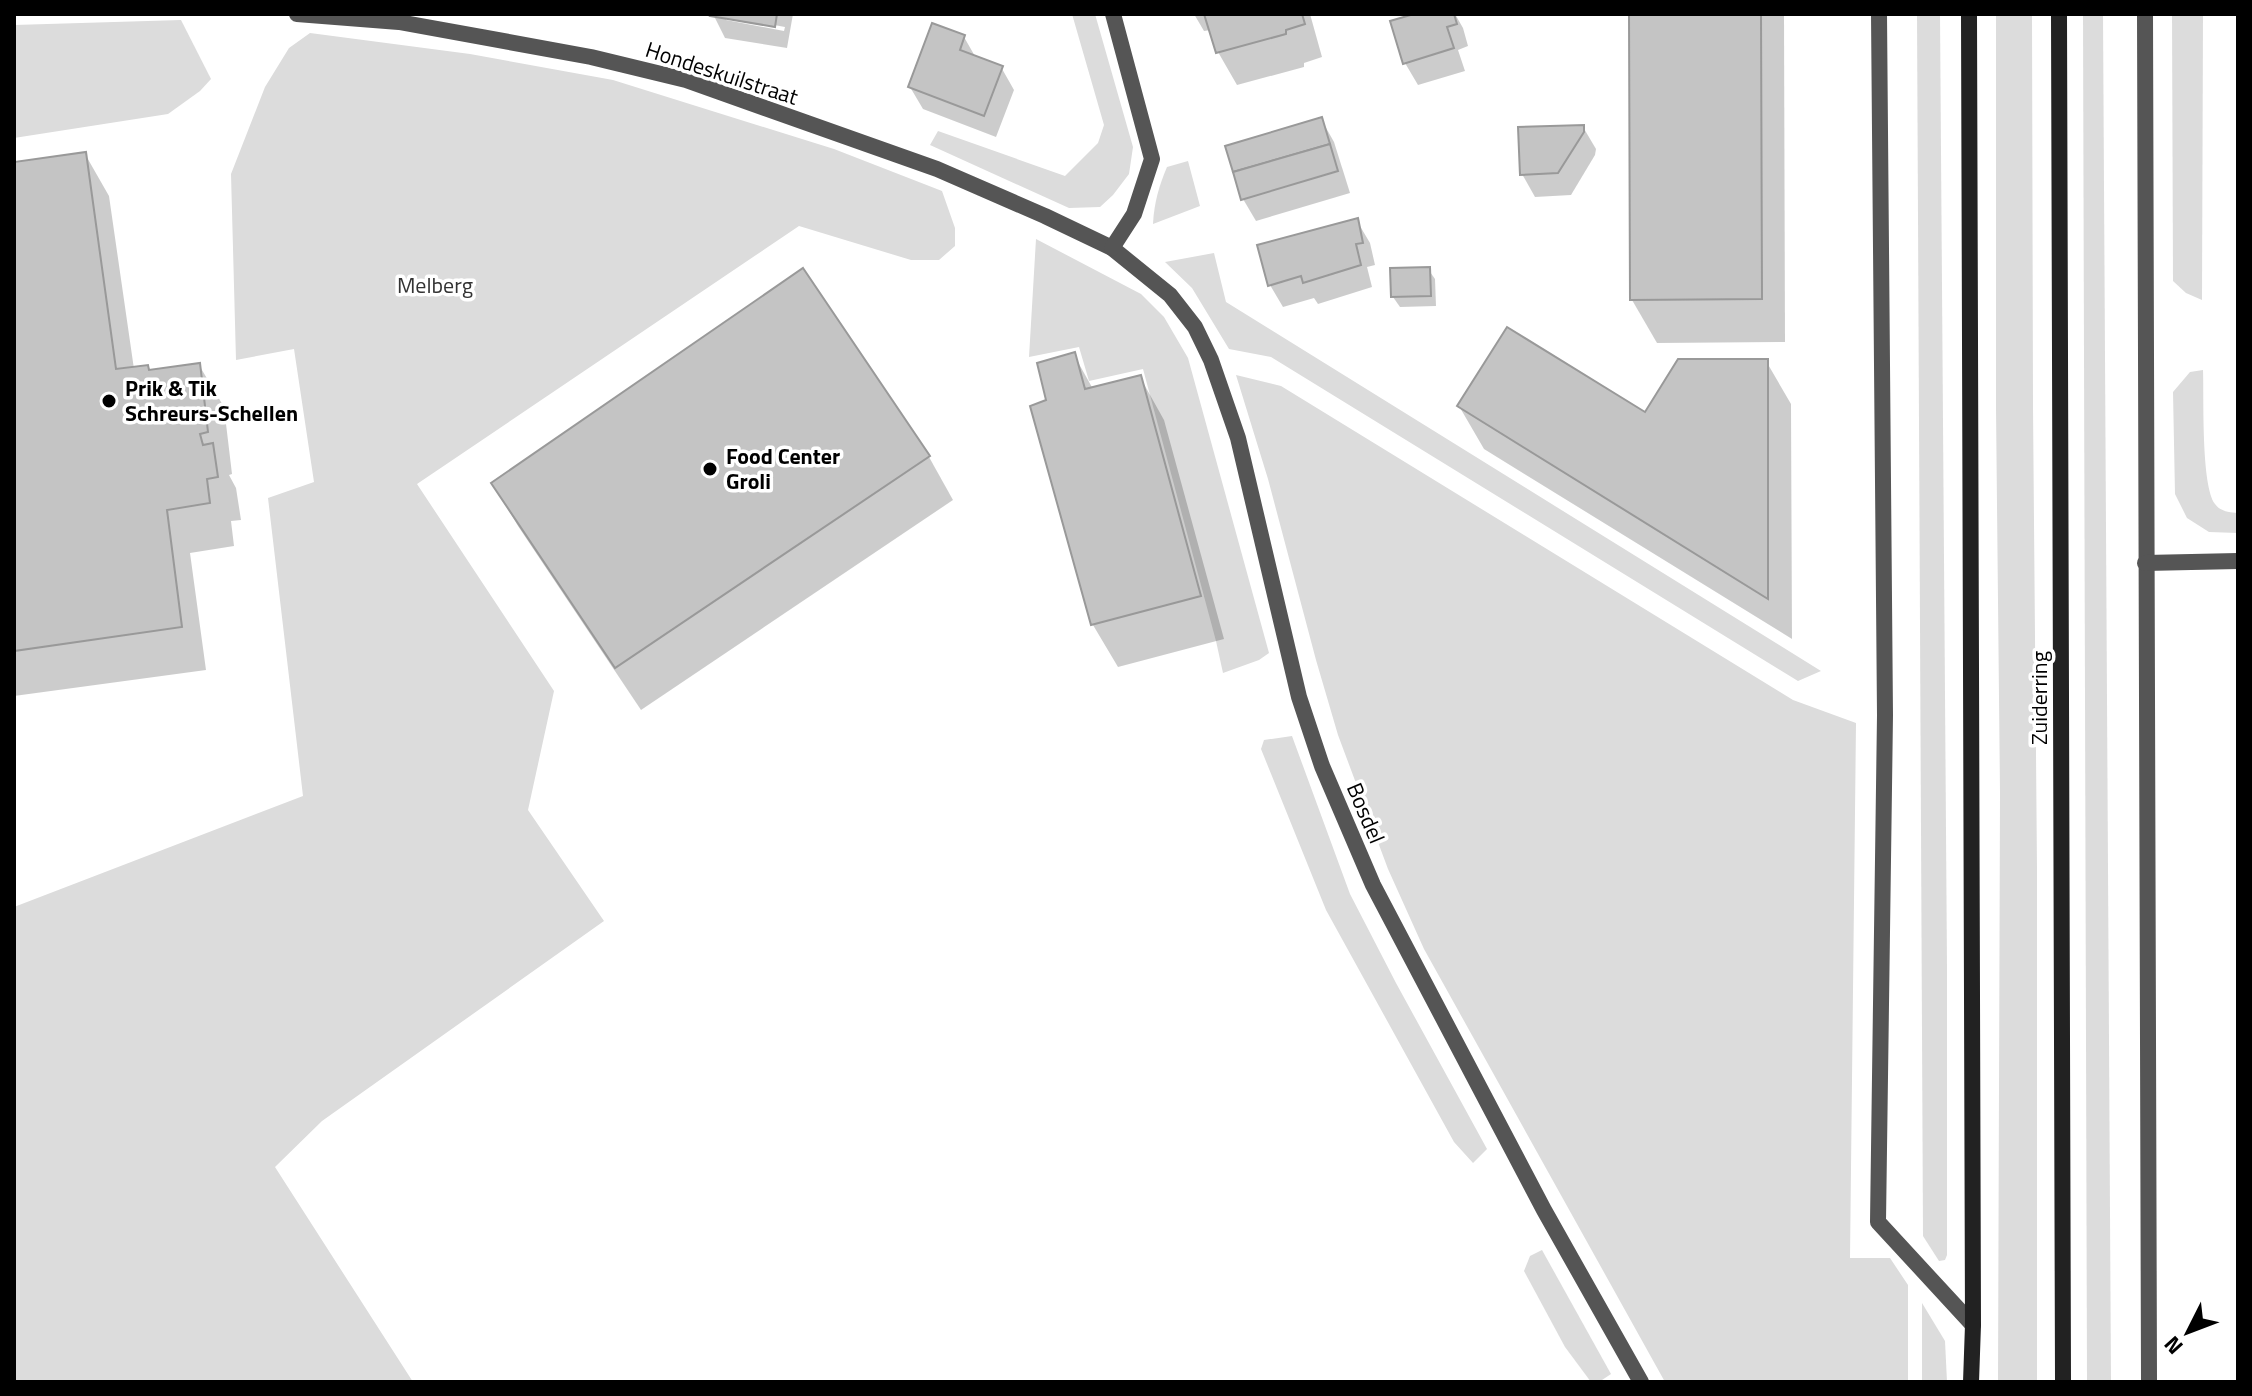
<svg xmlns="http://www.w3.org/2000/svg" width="2252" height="1396" font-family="'Titillium Web',sans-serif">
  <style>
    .green { fill: #dcdcdc }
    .shadow { fill: #0003; fill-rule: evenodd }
    .building { fill: #c4c4c4; stroke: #999; stroke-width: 2 }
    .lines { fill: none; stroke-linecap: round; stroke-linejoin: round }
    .street { stroke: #555; stroke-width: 16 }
    .secondary { stroke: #222; stroke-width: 16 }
    .poi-dot { fill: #000; stroke: #fff; stroke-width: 3 }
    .labels { text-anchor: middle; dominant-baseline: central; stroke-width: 7; stroke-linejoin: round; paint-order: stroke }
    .street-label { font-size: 22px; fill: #000; stroke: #fff }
    .park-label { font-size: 22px; fill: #333; stroke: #fff }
    .poi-label { font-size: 22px; font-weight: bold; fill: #000; stroke: #fff; text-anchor: start }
  </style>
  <rect width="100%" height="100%" fill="#fff"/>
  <!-- green -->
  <g class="green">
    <polygon points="1072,14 1095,14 1133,147 1129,174 1113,195 1100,207 1069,208 930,145 938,131 1065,176 1098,143 1104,125"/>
    <polygon points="1917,14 1940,14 1947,967 1947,1255 1945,1260 1939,1261 1923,1236"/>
    <polygon points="1996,14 2032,14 2033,407 2037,869 2037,1382 1998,1382 2000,793 1996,408"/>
    <polygon points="2083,14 2103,14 2111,1382 2087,1382"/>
    <polygon points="2172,14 2203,14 2202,300 2186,293 2173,281"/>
    <polygon points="181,20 211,79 200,91 168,114 14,138 14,25"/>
    <polygon points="310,33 470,54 613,80 834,149 942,191 955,228 955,246 939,260 911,260 799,226 417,484 554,691 528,810 604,921 322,1121 275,1167 413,1382 14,1382 14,907 303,796 268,498 314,482 294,349 236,360 231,174 265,87 289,48"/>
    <path d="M 1188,161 L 1200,206 L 1153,224 C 1154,203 1159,186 1167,167 Z"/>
    <polygon points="1036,239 1141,294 1164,317 1188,358 1269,653 1259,660 1223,673 1216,641 1143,369 1089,381 1079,347 1029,357"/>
    <polygon points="1214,253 1226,302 1821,671 1798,681 1271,357 1229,349 1192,288 1165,262"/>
    <path d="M 2203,370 C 2204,398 2201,485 2215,504 C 2221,512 2229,512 2238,513 L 2238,533 L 2209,532 L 2187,518 L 2175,494 L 2173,392 L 2190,372 Z"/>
    <polygon points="1236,375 1281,386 1793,700 1856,723 1850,1258 1890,1258 1908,1285 1908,1382 1665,1382 1424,949 1388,869 1338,735 1316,660 1268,479"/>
    <polygon points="1292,736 1350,894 1396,983 1487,1149 1473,1163 1454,1142 1326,910 1261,749 1264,740"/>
    <polygon points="1542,1250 1611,1374 1599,1382 1591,1382 1565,1347 1524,1271 1530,1256"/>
    <polygon points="1922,1303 1945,1341 1947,1382 1922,1382"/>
  </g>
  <!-- shadow -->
  <g class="shadow">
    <path d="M 713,14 L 793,14 L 787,48 L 725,38 ZM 726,16 L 785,27 L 784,31 L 726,20 Z"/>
    <polygon points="1194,14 1310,14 1322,57 1304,63 1304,67 1237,85 1218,52 1211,30 1204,31"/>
    <polygon points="1422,14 1455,14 1463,28 1468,46 1458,50 1465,71 1418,85 1405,63"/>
    <polygon points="1631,14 1784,14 1785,342 1657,343 1632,300"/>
    <polygon points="964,37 976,58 1001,67 1014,90 996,137 923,109 910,87"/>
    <polygon points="1321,119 1334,142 1350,193 1256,221 1243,199"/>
    <polygon points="1583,127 1596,149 1595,155 1571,195 1535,197 1522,174"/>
    <polygon points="85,154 109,196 134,369 150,372 199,365 224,407 232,474 229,475 236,488 241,520 231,521 234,546 190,553 206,670 14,696 14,164"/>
    <polygon points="1357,221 1370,243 1375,265 1367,267 1372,287 1318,304 1314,298 1283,307 1270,285"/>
    <polygon points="1428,269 1435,279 1436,306 1400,307 1393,297"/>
    <polygon points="802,271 929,457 953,500 641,710 518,526 493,483"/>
    <polygon points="1074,355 1093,389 1140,377 1164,420 1224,639 1118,667 1093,625 1033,406 1048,401"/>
    <polygon points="1766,361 1791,404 1792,639 1484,449 1459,406 1646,415"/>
  </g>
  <!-- building -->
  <g class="building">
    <polygon points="711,14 777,14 775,27 710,16"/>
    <polygon points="1204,14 1302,14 1305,24 1286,30 1286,34 1216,53"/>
    <polygon points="1414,14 1454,14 1457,24 1447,27 1454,48 1403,64 1390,21"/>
    <polygon points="1629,14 1761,14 1762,299 1630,300"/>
    <polygon points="932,23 965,35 960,50 1003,66 984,116 908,87"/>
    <polygon points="1322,117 1330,144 1233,172 1225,146"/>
    <polygon points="1584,125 1584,132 1558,173 1520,175 1518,127"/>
    <polygon points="1330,144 1338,171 1241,200 1233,172"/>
    <polygon points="86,152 116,369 148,365 149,370 200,363 208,432 200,434 203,445 213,443 218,477 207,479 210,503 167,510 182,627 14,651 14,162"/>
    <polygon points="1358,218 1363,243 1356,244 1361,265 1303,283 1301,276 1268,286 1257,245"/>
    <polygon points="1430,267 1431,296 1391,297 1390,268"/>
    <polygon points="803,268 930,456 615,668 491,483"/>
    <polygon points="1507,327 1645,412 1678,359 1768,359 1768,599 1457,406"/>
    <polygon points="1075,352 1085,389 1141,375 1201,596 1091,625 1030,406 1046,400 1037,363"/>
  </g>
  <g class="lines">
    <!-- street -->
    <g class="street">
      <polyline points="297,14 399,22 591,57 686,80 937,169 1045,216 1112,248 1170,295 1195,327 1211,360 1238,438 1299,697 1322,766 1373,885 1544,1210 1641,1382"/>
      <polyline points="1879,14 1885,715 1878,1222 1973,1325"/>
      <polyline points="2145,14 2149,1382"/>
      <polyline points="1112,248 1134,214 1152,159 1113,14"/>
      <polyline points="2145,563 2238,561"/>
    </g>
    <!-- secondary -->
    <g class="secondary">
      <polyline points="1969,14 1973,1325 1971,1382"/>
      <polyline points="2059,14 2063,1382"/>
    </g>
  </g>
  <!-- markers -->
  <g class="poi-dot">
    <circle cx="109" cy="401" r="8"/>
    <circle cx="710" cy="469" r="8"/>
  </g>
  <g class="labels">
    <!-- street labels -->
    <g class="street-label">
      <text transform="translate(722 73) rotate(18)">Hondeskuilstraat</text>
      <text transform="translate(2039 698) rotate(-90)">Zuiderring</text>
      <text transform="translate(1366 813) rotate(67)">Bosdel</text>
    </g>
    <!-- park labels -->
    <g class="park-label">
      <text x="435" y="285">Melberg</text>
    </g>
    <!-- poi labels -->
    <g class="poi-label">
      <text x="125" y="388">Prik &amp; Tik<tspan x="125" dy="25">Schreurs-Schellen</tspan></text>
      <text x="726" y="456">Food Center<tspan x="726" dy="25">Groli</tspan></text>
    </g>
  </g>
  <!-- border -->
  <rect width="2252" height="1396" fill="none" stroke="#000000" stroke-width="32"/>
  <!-- north arrow -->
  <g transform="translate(2188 1332) rotate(228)" stroke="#ffffff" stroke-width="6" paint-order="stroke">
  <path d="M0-6L14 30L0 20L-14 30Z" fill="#000000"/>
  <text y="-12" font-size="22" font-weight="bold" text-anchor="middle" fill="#000000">N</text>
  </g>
</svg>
